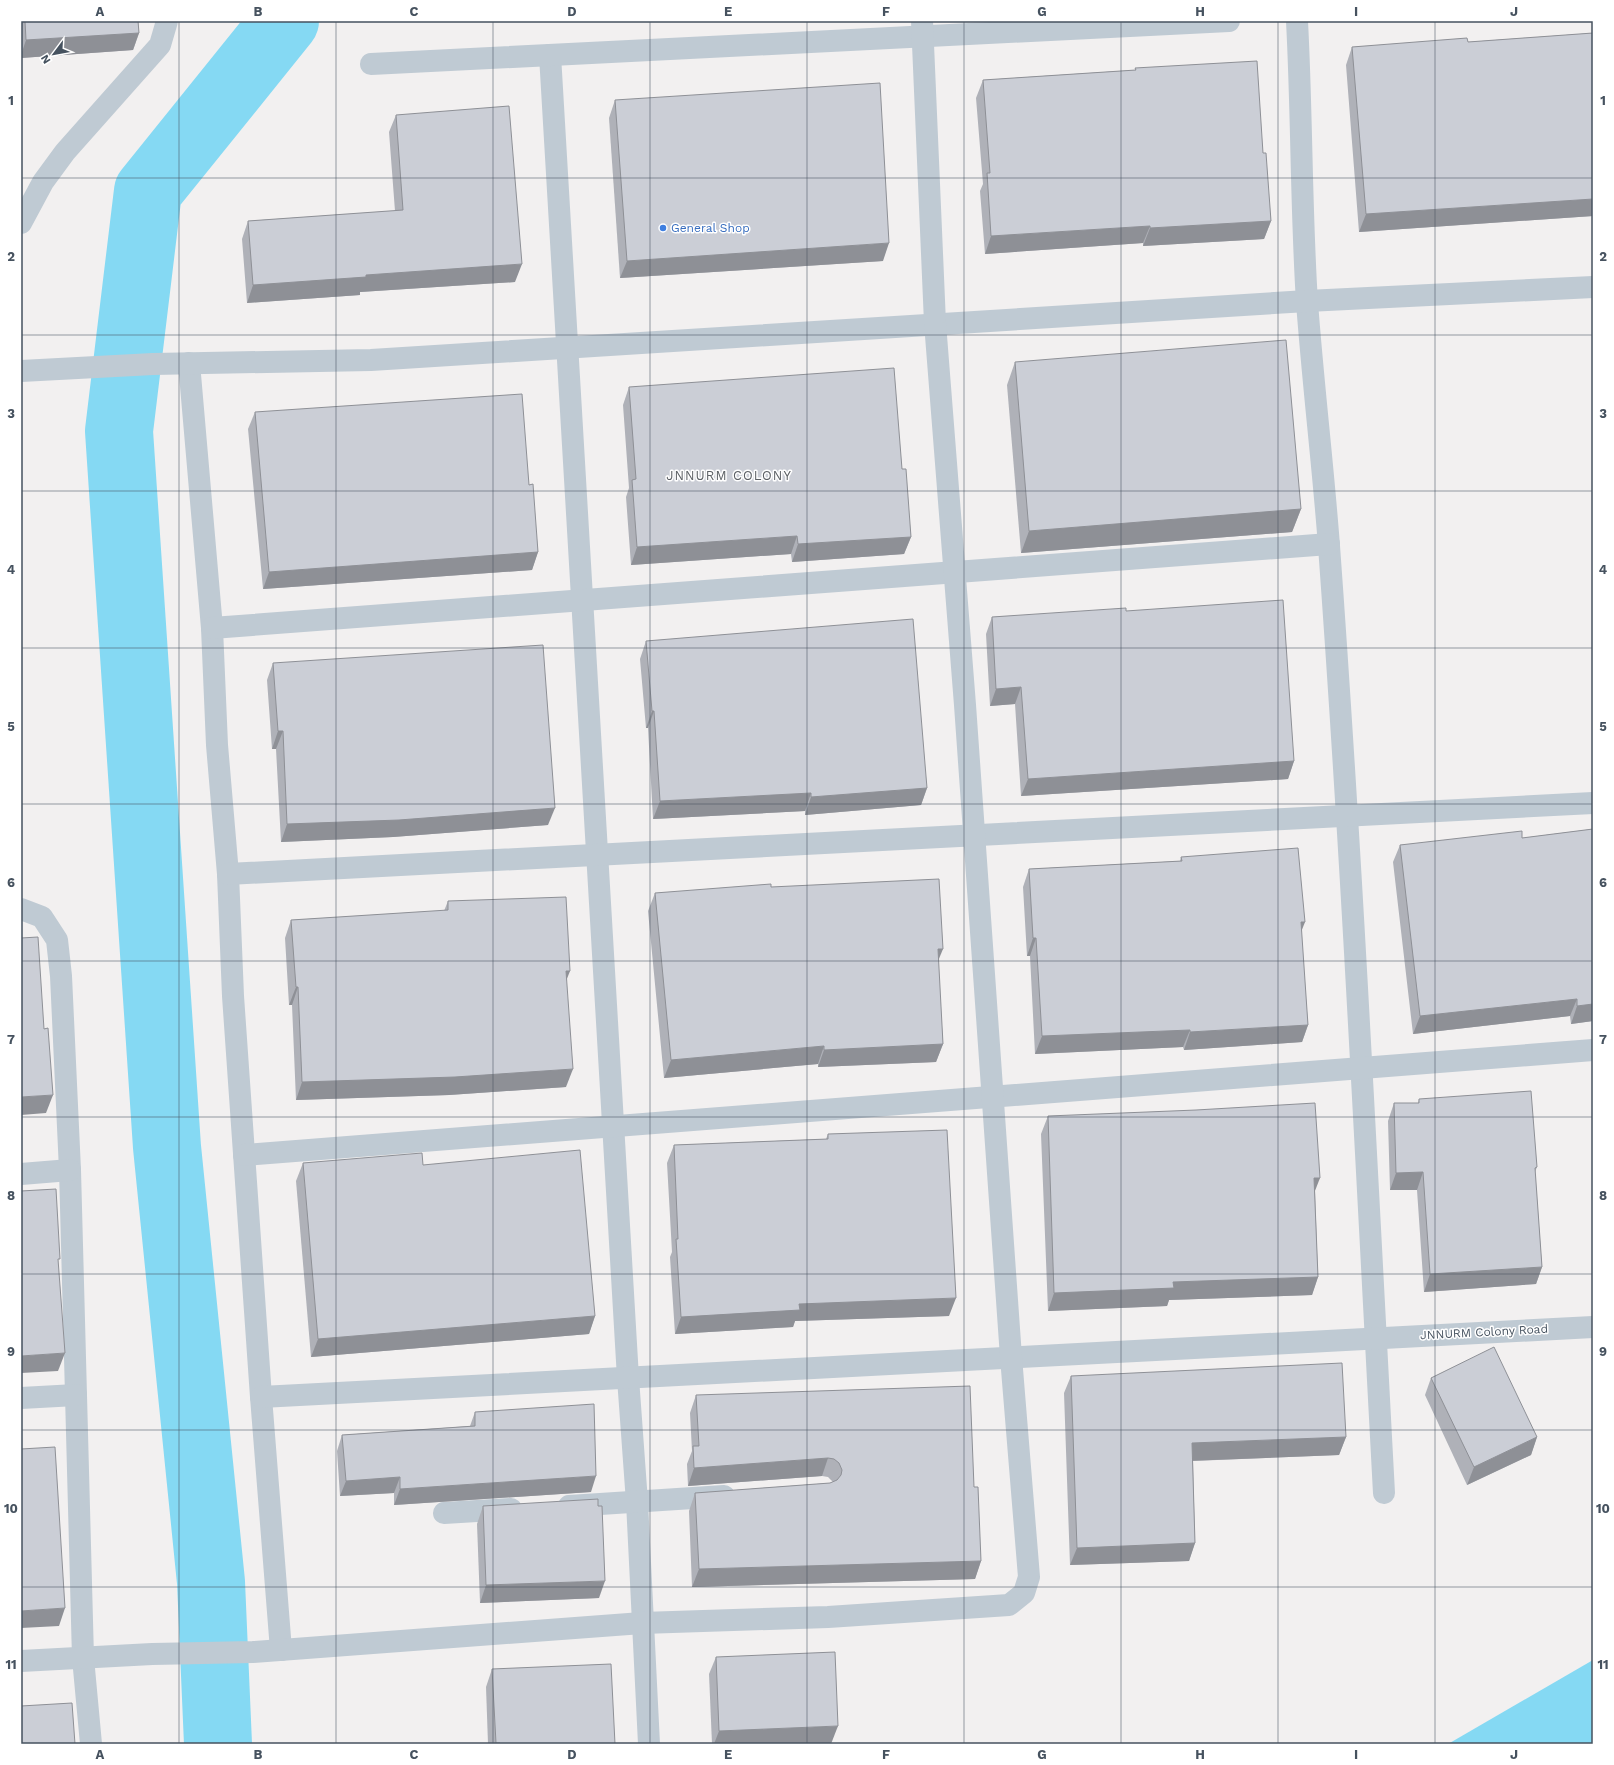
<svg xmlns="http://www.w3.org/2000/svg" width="1614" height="1765" font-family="'Work Sans',sans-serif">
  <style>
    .water { fill: #85d9f3 }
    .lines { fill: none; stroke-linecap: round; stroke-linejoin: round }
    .river { stroke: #85d9f3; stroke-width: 68 }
    .minor { stroke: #bfcad3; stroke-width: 22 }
    .wall { fill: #afb1b8 }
    .shaded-wall { fill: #8e9096 }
    .building { fill: #cbced6; stroke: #8e9096 }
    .grid { fill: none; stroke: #46525f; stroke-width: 1; stroke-opacity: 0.55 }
    .shop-dot { fill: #3f7fe0; stroke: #fff; stroke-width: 1.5 }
    .labels { text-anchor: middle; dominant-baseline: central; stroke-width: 3; stroke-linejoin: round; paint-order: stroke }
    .shop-label { font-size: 12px; fill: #366cbe; stroke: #fff; text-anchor: start }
    .street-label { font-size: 12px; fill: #46525f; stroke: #fff }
    .neighbourhood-label { font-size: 13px; letter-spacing: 1px; fill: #5c6065; stroke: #fff }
    .neatline { fill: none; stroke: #46525f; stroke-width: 1.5 }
    .grid-label { font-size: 13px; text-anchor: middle; font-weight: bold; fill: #46525f }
  </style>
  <rect width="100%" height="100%" fill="#f2f0f0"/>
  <!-- water -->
  <polygon class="water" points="1593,1660 1593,1744 1448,1744"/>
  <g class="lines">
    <!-- river -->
    <polyline class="river" points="218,1744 211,1582 167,1147 119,431 148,191 285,21"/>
    <!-- minor -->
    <g class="minor">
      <path d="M 1297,21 C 1302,115 1301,209 1307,302 C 1313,384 1323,465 1329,546 C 1352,861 1367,1177 1384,1493"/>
      <polyline points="550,55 628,1378 637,1502 649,1744"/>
      <polyline points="371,64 1229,21"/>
      <polyline points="21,223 43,182 65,152 160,45 167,21"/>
      <polyline points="189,363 212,628 217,745 228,874 233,996 261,1397 281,1650"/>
      <polyline points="21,371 153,364 371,360 1307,301 1593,287"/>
      <polyline points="212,628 1329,544"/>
      <polyline points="228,874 1593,803"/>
      <polyline points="21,909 42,917 57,940 61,976 70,1170 83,1658 91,1744"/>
      <polyline points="244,1155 1593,1050"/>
      <polyline points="21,1174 70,1170"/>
      <polyline points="261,1397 1593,1327"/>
      <polyline points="21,1398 76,1395"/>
      <polyline points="569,1506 724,1496"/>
      <polyline points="444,1513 511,1509"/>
      <polyline points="21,1661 152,1654 253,1652 642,1623 828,1617 1009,1605 1024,1593 1029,1577 1011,1357 965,705 935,323 922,21"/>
    </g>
  </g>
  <!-- wall -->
  <g class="wall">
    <polygon points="21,21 138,21 139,33 133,50 21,58"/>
    <polygon points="1593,33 1593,216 1359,232 1346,65 1352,47 1468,42"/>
    <polygon points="1135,68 1263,153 1271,221 1264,239 1143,246 1143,243 985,254 980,191 983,184 976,98 983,80 1135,70"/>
    <polygon points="615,100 883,261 620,278 609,118"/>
    <polygon points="396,115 515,282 360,292 360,295 247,303 242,239 248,221 395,211 389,132"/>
    <polygon points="1015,362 1301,509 1292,532 1021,553 1007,385"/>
    <polygon points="629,387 902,469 911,537 904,554 792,562 791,554 631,565 626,497 629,488 623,405"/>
    <polygon points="255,412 529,485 538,552 532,570 263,589 248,429"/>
    <polygon points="1126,611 1294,761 1288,779 1021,796 1015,704 990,706 986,634 992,617"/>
    <polygon points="646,641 927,788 921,805 805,815 805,811 653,819 648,728 646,728 640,659"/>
    <polygon points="273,663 548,825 393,837 281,842 276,749 272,749 267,680"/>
    <polygon points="1593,829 1593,1021 1571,1024 1570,1016 1413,1034 1393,862 1400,845 1522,838"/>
    <polygon points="1181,857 1301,931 1308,1025 1302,1042 1184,1050 1183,1047 1035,1054 1030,956 1027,956 1023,887 1029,869 1180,861"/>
    <polygon points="771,887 938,961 943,1044 936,1062 818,1067 818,1064 664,1078 648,911 655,893"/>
    <polygon points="448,901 566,980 566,1087 449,1095 296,1100 292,1005 289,1005 285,938 291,920 444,911"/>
    <polygon points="1419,1099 1537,1167 1535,1172 1542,1267 1536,1284 1424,1292 1417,1190 1390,1190 1388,1121 1394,1103 1418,1103"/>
    <polygon points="1048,1116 1315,1191 1318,1277 1312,1295 1169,1300 1167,1306 1048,1311 1041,1134"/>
    <polygon points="828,1134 949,1316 795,1321 793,1327 675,1334 670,1257 672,1252 667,1163 674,1145 826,1139"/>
    <polygon points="303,1163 423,1165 595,1316 589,1334 311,1357 296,1181"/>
    <polygon points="1071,1376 1346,1437 1339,1455 1193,1461 1195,1543 1189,1561 1070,1565 1064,1393"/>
    <polygon points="1431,1378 1537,1437 1531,1455 1467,1485 1425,1395"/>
    <polygon points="696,1395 974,1487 981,1561 975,1579 692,1587 689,1511 695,1493 830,1483 833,1482 828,1477 822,1476 688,1486 687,1464 692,1451 690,1413"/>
    <polygon points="475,1412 591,1492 394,1505 394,1493 340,1496 337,1451 342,1435 470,1426"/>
    <polygon points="483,1506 599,1598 480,1603 477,1524"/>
    <polygon points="716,1657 831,1744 712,1744 709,1674"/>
    <polygon points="492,1669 615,1744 488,1744 486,1687"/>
  </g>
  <!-- shaded-wall -->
  <g class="shaded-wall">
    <polygon points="139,33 133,50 21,58 21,55 26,40"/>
    <polygon points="1593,199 1593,216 1359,232 1366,214"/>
    <polygon points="1271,221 1264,239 1143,246 1150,228"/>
    <polygon points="1150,226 1143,243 985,254 991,236"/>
    <polygon points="889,243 883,261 620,278 627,261"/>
    <polygon points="522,264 515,282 360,292 360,295 247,303 253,285 366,275"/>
    <polygon points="1301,509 1292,532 1021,553 1029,531"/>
    <polygon points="797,536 791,554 631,565 637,547"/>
    <polygon points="911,537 904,554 792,562 798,544"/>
    <polygon points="538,552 532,570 263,589 269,572"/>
    <polygon points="1021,687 1015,704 990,706 996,689"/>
    <polygon points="652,711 654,711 648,728 646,728"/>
    <polygon points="278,731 283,731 276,749 272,749"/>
    <polygon points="1294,761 1288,779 1021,796 1028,779"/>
    <polygon points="927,788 921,805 805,815 811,797"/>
    <polygon points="811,793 805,811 653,819 660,801"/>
    <polygon points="555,808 548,825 393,837 281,842 287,824"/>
    <polygon points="1301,922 1305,922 1298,940"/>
    <polygon points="1033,938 1036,938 1030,956 1027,956"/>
    <polygon points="938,949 943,949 936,966"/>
    <polygon points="566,971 570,971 563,989"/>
    <polygon points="296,987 298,987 292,1005 289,1005"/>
    <polygon points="1577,999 1570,1016 1413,1034 1420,1016"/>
    <polygon points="1593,1004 1593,1021 1571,1024 1577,1006"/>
    <polygon points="1308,1025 1302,1042 1184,1050 1190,1032"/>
    <polygon points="1190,1030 1183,1047 1035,1054 1042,1036"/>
    <polygon points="943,1044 936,1062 818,1067 824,1050"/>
    <polygon points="824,1046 818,1064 664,1078 671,1060"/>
    <polygon points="573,1069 566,1087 449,1095 296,1100 302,1082"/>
    <polygon points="53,1095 46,1113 21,1115 21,1097"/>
    <polygon points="1423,1172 1417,1190 1390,1190 1396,1173"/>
    <polygon points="1314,1178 1320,1178 1313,1196"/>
    <polygon points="1542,1267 1536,1284 1424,1292 1430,1274"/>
    <polygon points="1318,1277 1312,1295 1169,1300 1167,1306 1048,1311 1054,1293 1173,1282"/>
    <polygon points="956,1298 949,1316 795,1321 793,1327 675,1334 681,1317 799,1304"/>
    <polygon points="595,1316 589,1334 311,1357 318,1339"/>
    <polygon points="65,1353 58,1371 21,1373 21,1356"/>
    <polygon points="1346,1437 1339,1455 1186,1461 1192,1443"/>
    <polygon points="1537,1437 1531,1455 1467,1485 1474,1467"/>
    <polygon points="828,1458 822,1476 688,1486 694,1468"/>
    <polygon points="596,1476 591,1492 394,1505 400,1489"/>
    <polygon points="400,1477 394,1493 340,1496 346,1481"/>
    <polygon points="1195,1543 1189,1561 1070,1565 1077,1548"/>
    <polygon points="981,1561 975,1579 692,1587 699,1569"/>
    <polygon points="605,1581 599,1598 480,1603 486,1585"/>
    <polygon points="65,1608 59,1626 21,1628 21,1611"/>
    <polygon points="838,1726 831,1744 714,1744 719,1731"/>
  </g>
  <!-- building -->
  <g class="building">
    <polygon points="25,21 138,21 139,33 26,40"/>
    <polygon points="1593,33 1593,199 1366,214 1352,47 1467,38 1468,42"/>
    <polygon points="1257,61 1263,153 1266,153 1271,221 1150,228 1150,226 991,236 987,173 990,173 983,80 1136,70 1135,68"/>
    <polygon points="880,83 889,243 627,261 615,100"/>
    <polygon points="509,106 522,264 366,275 366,277 253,285 248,221 403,210 396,115"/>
    <polygon points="1286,340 1301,509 1029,531 1015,362"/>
    <polygon points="894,368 902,469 906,469 911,537 798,544 797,536 637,547 632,480 636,479 629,387"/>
    <polygon points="522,394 529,485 533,484 538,552 269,572 255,412"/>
    <polygon points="1283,600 1294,761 1028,779 1021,687 996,689 992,617 1126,608 1126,611"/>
    <polygon points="913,619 927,788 811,797 811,793 660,801 654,711 652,711 646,641"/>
    <polygon points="543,645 555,808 399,820 287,824 283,731 278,731 273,663"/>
    <polygon points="1593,829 1593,1004 1577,1006 1577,999 1420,1016 1400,845 1522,831 1522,838"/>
    <polygon points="1298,848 1305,922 1301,922 1308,1025 1190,1032 1190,1030 1042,1036 1036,938 1033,938 1029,869 1182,861 1181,857"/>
    <polygon points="939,879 943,949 938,949 943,1044 824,1050 824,1046 671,1060 655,893 771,884 771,887"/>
    <polygon points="566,897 570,971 566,971 573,1069 455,1077 302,1082 298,987 296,987 291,920 448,910 448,901"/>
    <polygon points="38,937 44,1029 48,1028 53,1095 21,1097 21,938"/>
    <polygon points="1531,1091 1537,1167 1535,1168 1542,1267 1430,1274 1423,1172 1396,1173 1394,1103 1419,1103 1419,1099"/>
    <polygon points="1315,1103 1320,1178 1314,1178 1318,1277 1173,1282 1174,1288 1054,1293 1048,1116 1196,1110"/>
    <polygon points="947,1130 956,1298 799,1304 800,1310 681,1317 676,1239 678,1239 674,1145 828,1139 828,1134"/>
    <polygon points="580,1150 595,1316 318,1339 303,1163 422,1153 423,1165"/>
    <polygon points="56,1189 60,1259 58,1259 65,1353 21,1356 21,1191"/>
    <polygon points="1494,1347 1537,1437 1474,1467 1431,1378"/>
    <polygon points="1342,1363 1346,1437 1192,1443 1195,1543 1077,1548 1071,1376"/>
    <polygon points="970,1386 974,1487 978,1487 981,1561 699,1569 695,1493 830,1483 837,1480 841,1475 842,1470 839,1463 834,1459 828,1458 694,1468 693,1446 699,1446 696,1395"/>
    <polygon points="594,1404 596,1476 400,1489 400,1477 346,1481 342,1435 475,1426 475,1412"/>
    <polygon points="55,1447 65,1608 21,1611 21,1449"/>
    <polygon points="598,1499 598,1506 602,1506 605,1581 486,1585 483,1506"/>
    <polygon points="835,1652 838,1726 719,1731 716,1657"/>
    <polygon points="611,1664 615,1744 500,1744 500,1743 496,1743 492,1669"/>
    <polygon points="72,1703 75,1744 21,1744 21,1706"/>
  </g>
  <!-- grid -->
  <path class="grid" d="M 179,21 L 179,1744M 336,21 L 336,1744M 493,21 L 493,1744M 650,21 L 650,1744M 807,21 L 807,1744M 964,21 L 964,1744M 1121,21 L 1121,1744M 1278,21 L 1278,1744M 1435,21 L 1435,1744M 21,178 L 1593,178M 21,335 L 1593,335M 21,491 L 1593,491M 21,648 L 1593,648M 21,804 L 1593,804M 21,961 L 1593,961M 21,1117 L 1593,1117M 21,1274 L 1593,1274M 21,1430 L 1593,1430M 21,1587 L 1593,1587"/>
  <!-- markers -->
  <circle class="shop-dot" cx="663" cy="228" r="4"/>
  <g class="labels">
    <!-- shop labels -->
    <g class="shop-label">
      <text x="671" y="228">General Shop</text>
    </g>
    <!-- street labels -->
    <g class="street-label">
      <text transform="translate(1484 1332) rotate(-3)">JNNURM Colony Road</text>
    </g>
    <!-- neighbourhood labels -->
    <g class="neighbourhood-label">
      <text x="729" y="475">JNNURM COLONY</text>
    </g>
  </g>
  <!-- border -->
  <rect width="1614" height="1765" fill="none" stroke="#ffffff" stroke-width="44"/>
  <!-- north arrow -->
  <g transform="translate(54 54) rotate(238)" stroke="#ffffff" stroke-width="3" paint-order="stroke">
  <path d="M0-3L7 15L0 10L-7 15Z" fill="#46525f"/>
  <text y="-6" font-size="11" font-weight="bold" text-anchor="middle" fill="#46525f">N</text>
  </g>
  <rect x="22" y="22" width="1570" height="1721" class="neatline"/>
  <g class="grid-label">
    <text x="100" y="16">A</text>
    <text x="258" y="16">B</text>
    <text x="414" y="16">C</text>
    <text x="572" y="16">D</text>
    <text x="728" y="16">E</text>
    <text x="886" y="16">F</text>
    <text x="1042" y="16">G</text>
    <text x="1200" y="16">H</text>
    <text x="1356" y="16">I</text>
    <text x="1514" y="16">J</text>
    <text x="11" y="105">1</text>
    <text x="1603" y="105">1</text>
    <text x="11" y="261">2</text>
    <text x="1603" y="261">2</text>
    <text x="11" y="418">3</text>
    <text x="1603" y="418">3</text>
    <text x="11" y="574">4</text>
    <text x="1603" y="574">4</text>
    <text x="11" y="731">5</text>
    <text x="1603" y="731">5</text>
    <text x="11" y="887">6</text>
    <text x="1603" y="887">6</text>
    <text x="11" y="1044">7</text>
    <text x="1603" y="1044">7</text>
    <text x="11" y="1200">8</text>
    <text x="1603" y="1200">8</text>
    <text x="11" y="1356">9</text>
    <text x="1603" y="1356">9</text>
    <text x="11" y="1513">10</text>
    <text x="1603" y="1513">10</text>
    <text x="11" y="1669">11</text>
    <text x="1603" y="1669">11</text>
    <text x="100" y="1759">A</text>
    <text x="258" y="1759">B</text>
    <text x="414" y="1759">C</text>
    <text x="572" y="1759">D</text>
    <text x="728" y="1759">E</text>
    <text x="886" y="1759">F</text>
    <text x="1042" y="1759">G</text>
    <text x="1200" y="1759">H</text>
    <text x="1356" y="1759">I</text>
    <text x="1514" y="1759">J</text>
  </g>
</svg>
